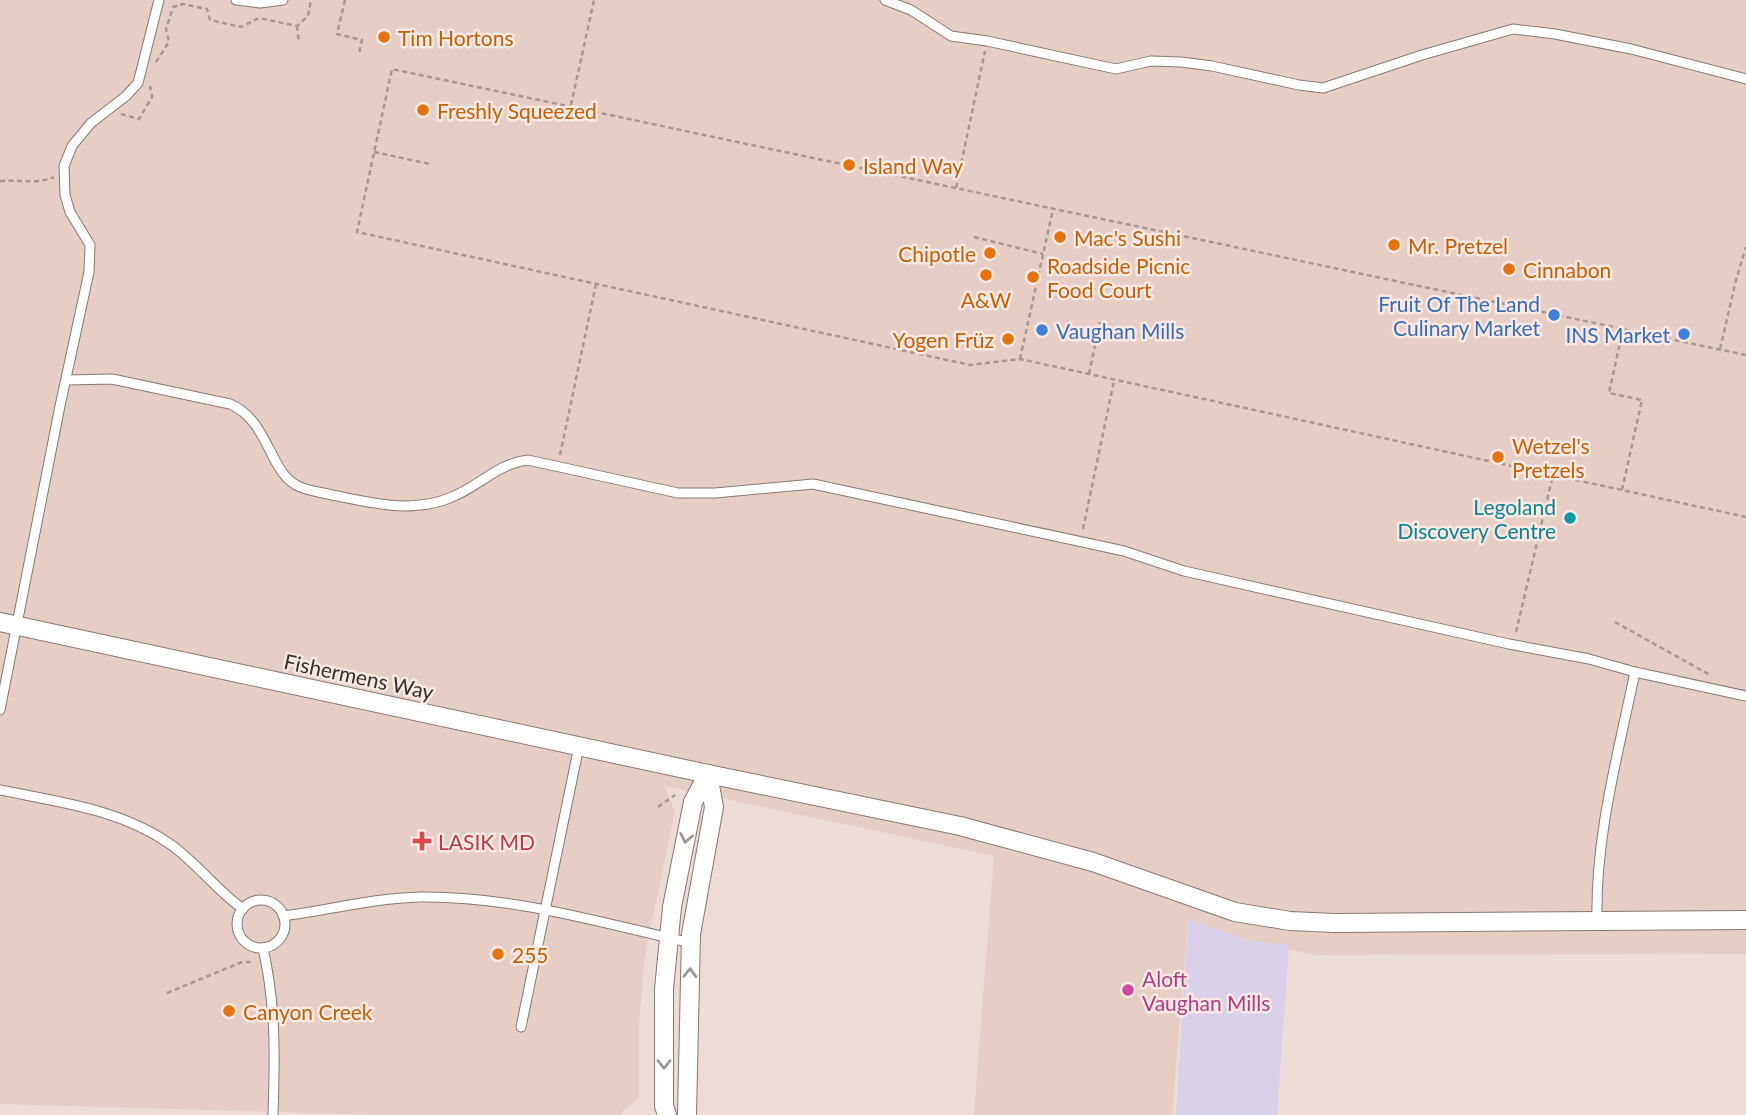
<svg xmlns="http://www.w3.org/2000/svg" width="1746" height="1115" font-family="Lato,sans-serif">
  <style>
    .built { fill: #e7cec5 }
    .industrial { fill: #d8d1e7 }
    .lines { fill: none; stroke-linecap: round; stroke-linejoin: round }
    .lane-casing { stroke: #877872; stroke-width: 11 }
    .street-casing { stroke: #877872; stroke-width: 20 }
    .path { stroke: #a69893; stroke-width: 2.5; stroke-dasharray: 5 3.5; stroke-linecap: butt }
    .lane { stroke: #fff; stroke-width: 9 }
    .street { stroke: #fff; stroke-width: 18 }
    .oneway { stroke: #9a9796 }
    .food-dot { fill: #e8710a; stroke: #fae8e2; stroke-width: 2.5 }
    .shop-dot { fill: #3f7fe0; stroke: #fae8e2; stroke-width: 2.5 }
    .culture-dot { fill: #0f9aa8; stroke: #fae8e2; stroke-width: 2.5 }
    .health-dot { fill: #e0444e; stroke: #fae8e2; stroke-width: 2.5 }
    .hotel-dot { fill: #d1479c; stroke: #fae8e2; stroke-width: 2.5 }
    .labels { text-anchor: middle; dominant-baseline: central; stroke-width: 5; stroke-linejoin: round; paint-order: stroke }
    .food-label { font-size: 21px; fill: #c56008; stroke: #fae8e2; text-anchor: start }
    .shop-label { font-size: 21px; fill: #366cbe; stroke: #fae8e2; text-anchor: end }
    .culture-label { font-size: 21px; fill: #0d838f; stroke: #fae8e2; text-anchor: end }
    .street-label { font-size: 21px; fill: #362f2c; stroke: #fae8e2 }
    .health-label { font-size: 21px; fill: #be3a42; stroke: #fae8e2; text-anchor: start }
    .hotel-label { font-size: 21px; fill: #b23c85; stroke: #fae8e2; text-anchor: start }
  </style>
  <rect width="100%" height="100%" fill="#eddbd5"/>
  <!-- built -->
  <polygon class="built" points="0,0 1746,0 1746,954 1314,955 1249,940 1188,920 1172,1115 974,1115 994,856 664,786 675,811 645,954 639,1023 639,1097 619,1115 379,1115 0,1104"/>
  <!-- industrial -->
  <polygon class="industrial" points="1188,919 1249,940 1289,945 1277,1115 1176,1115"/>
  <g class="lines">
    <defs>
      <g id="lane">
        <polyline points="236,0 260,3 283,0"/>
        <polyline points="885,0 911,10 951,36 987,41 1116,69 1151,61 1181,62 1212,66 1299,85 1323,88 1422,55 1513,29 1555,34 1631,49 1746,79"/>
        <path d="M 67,380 L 112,379 L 230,404 C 268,420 269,470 296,485 C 306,491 321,492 332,495 C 373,503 412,514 452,497 C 479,486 499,463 528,460 L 678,493 L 715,493 L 813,484 L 1124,551 L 1184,571 L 1509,644 L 1589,659 L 1635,672 C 1618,754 1595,837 1597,921"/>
        <polyline points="1635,672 1746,696"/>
        <polyline points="0,710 60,406 89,272 90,245 70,212 65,195 64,166 72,146 91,123 126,96 138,83 159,0"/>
        <path d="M 0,790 C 58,802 120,809 170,844 C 197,863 216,890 243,909"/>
        <circle cx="261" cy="924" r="24"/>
        <path d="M 283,916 C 330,910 374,898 421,897 C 513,896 602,923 691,943"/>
        <path d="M 263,948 C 276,1006 275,1056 273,1115"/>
        <polyline points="521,1027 579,746"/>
      </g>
      <g id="street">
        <polyline points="0,622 708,774 960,826 1093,862 1235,912 1290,921 1334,923 1746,920"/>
        <polyline points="667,1115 664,1106 664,989 672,907 693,802 708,774"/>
        <polyline points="687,1115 691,934 714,807 708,774"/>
      </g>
    </defs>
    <!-- lane casing -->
    <use href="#lane" class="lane-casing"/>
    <!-- street casing -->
    <use href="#street" class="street-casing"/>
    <!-- path -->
    <g class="path">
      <polyline points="345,0 337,34 362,40 359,54"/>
      <polyline points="297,26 299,42"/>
      <polyline points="156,62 169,42 166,29 173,7 183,4 207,9 210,20 241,27 259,18 297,26 308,16 311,0"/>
      <polyline points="571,105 594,0"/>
      <polyline points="121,114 139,119 152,97 150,86"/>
      <polyline points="374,152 430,164"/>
      <path d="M 0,181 C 19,179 36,185 54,177"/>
      <polyline points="956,188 985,51"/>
      <polyline points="974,237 1043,254"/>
      <polyline points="1720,349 1736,280 1746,247"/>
      <polyline points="1746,355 392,69 357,232 970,365 1020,359 1746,517"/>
      <polyline points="1020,359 1053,209"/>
      <polyline points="1089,374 1100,322"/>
      <polyline points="560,455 596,284"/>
      <polyline points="1622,490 1642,400 1609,393 1623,329"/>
      <polyline points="1083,529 1114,381"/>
      <polyline points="1615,622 1710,675"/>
      <polyline points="1516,632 1553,475"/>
      <polyline points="658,807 675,795"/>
      <polyline points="167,993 242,962 252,962"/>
    </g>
    <!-- lane -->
    <use href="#lane" class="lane"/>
    <!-- street -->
    <use href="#street" class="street"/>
  </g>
  <!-- one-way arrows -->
  <defs><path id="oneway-chevron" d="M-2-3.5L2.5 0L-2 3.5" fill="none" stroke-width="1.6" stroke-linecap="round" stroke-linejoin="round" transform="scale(1.75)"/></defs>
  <g class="oneway">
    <use href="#oneway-chevron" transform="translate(686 838) rotate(101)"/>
    <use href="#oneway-chevron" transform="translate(690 973) rotate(-88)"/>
    <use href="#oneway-chevron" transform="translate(664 1064) rotate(90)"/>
  </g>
  <!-- markers -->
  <g class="food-dot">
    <circle cx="384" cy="37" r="7"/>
    <circle cx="423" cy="110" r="7"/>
    <circle cx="849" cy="165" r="7"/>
    <circle cx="1060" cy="237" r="7"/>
    <circle cx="1394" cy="245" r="7"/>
    <circle cx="990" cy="253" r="7"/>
    <circle cx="1509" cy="269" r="7"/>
    <circle cx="986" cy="275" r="7"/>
    <circle cx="1033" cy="277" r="7"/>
    <circle cx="1008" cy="339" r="7"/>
    <circle cx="1498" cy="457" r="7"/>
    <circle cx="498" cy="954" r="7"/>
    <circle cx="229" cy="1011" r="7"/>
  </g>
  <g class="shop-dot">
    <circle cx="1554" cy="315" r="7"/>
    <circle cx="1042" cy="330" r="7"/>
    <circle cx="1684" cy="334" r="7"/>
  </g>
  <circle class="culture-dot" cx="1570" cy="518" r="7"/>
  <path class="health-dot" d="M418.5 830.5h7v7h7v7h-7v7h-7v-7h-7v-7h7z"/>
  <circle class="hotel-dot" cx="1128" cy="990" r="7"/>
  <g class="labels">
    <!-- food labels -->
    <g class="food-label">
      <text x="398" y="37">Tim Hortons</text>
      <text x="437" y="110">Freshly Squeezed</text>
      <text x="863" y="165">Island Way</text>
      <text x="1074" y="237">Mac's Sushi</text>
      <text x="1408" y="245">Mr. Pretzel</text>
      <text x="976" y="253" text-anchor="end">Chipotle</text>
      <text x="1047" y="265">Roadside Picnic<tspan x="1047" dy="24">Food Court</tspan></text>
      <text x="1523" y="269">Cinnabon</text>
      <text x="986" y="299" text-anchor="middle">A&amp;W</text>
      <text x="994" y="339" text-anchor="end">Yogen Früz</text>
      <text x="1512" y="445">Wetzel's<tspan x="1512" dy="24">Pretzels</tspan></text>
      <text x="512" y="954">255</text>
      <text x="243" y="1011">Canyon Creek</text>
    </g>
    <!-- shop labels -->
    <g class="shop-label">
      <text x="1540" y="303">Fruit Of The Land<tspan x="1540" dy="24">Culinary Market</tspan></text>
      <text x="1056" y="330" text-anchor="start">Vaughan Mills</text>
      <text x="1670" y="334">INS Market</text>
    </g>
    <!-- culture labels -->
    <g class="culture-label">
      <text x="1556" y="506">Legoland<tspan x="1556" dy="24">Discovery Centre</tspan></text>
    </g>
    <!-- street labels -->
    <g class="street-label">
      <text transform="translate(359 676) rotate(12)">Fishermens Way</text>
    </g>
    <!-- health labels -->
    <g class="health-label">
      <text x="438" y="841">LASIK MD</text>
    </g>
    <!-- hotel labels -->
    <g class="hotel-label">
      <text x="1142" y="978">Aloft<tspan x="1142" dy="24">Vaughan Mills</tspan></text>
    </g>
  </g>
</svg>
